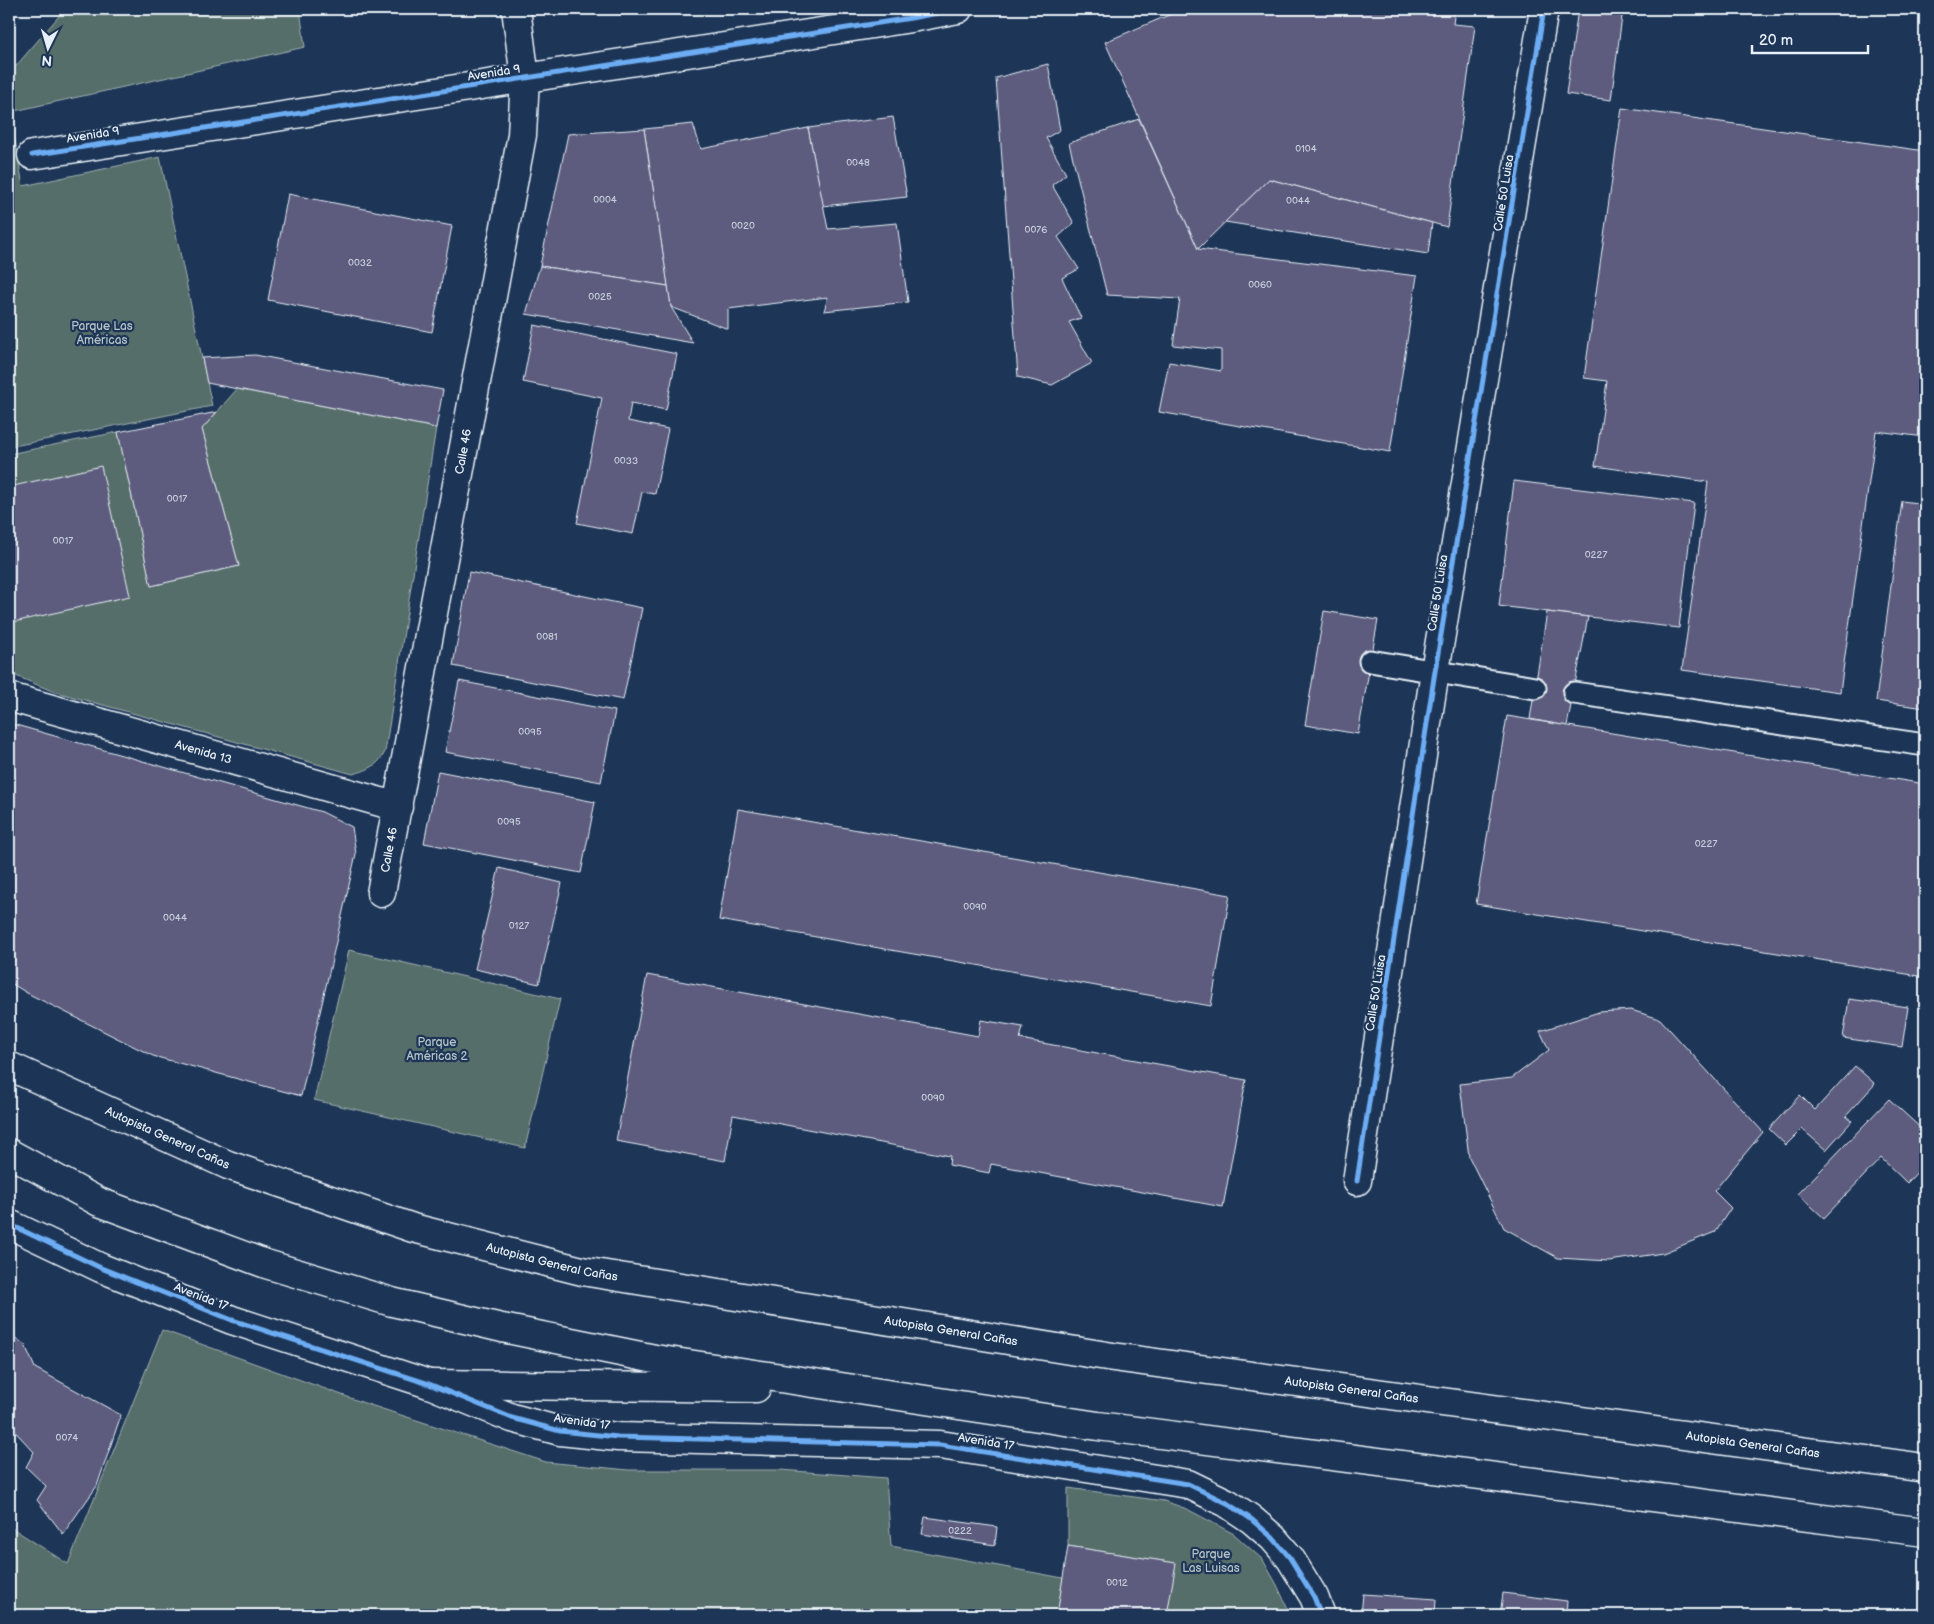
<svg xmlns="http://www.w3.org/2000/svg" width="1934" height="1624" font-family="'Balsamiq Sans',sans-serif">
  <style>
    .green { fill: #576e6a; stroke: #a0b0b1 }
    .building { fill: #5d5c7e; stroke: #e8f1f8 }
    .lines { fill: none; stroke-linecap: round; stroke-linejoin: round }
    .lane-casing { stroke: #e8f1f8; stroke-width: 25 }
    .street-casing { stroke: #e8f1f8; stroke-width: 31 }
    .highway-casing { stroke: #e8f1f8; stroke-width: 31 }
    .lane { stroke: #1d3557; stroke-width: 21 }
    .street { stroke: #1d3557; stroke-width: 28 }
    .highway { stroke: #1d3557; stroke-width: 28 }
    .cycleway-casing { stroke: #1d3557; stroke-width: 8 }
    .cycleway { stroke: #6dadf4; stroke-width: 5 }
    .labels { text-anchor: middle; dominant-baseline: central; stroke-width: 4.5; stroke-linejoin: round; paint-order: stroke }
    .number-label { font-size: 10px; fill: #c5ccda }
    .street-label { font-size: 12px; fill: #e8f1f8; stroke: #1d3557 }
    .park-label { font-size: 12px; fill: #b5c3c6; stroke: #1d3557 }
  </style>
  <rect width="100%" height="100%" fill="#1d3557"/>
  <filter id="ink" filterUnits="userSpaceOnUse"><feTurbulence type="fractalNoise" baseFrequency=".02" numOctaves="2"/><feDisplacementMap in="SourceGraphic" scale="10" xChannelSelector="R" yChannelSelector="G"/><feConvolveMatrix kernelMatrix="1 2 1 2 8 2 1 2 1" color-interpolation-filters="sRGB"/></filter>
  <g filter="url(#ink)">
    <!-- green -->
    <g class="green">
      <polygon points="65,9 300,9 305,47 10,112 23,186 160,157 212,406 9,447 9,74"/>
      <path d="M 237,389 L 436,428 L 385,752 C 378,766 368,770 353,774 L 52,691 L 9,673 L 9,454 L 118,432 L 151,586 L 239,566 L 202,429 Z"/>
      <polygon points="349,950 560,999 525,1148 314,1100"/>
      <polygon points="162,1330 367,1404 546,1462 629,1470 781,1470 886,1478 891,1546 1063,1578 1057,1615 9,1615 9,1526 68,1564"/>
      <polygon points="1068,1488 1164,1501 1187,1509 1234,1534 1263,1560 1277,1585 1291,1615 1167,1615 1175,1563 1068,1546"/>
    </g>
    <!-- building -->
    <g class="building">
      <polygon points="1183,9 1455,9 1453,24 1475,26 1447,227 1269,179 1198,249 1105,42"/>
      <polygon points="1578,9 1623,9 1611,100 1566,94"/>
      <polygon points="1048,64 1060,130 1046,138 1066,174 1052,185 1074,223 1058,237 1079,269 1062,278 1081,318 1069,322 1092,363 1052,385 1018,377 996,78"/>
      <polygon points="1622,108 1925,151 1925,437 1876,431 1840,692 1682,670 1708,482 1595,466 1607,381 1584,378"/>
      <polygon points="893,117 907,197 823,206 808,128"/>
      <polygon points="1139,119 1198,249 1417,276 1390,452 1159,412 1169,362 1221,371 1221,350 1173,345 1180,299 1107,295 1069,143"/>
      <polygon points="693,124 701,149 808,128 828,229 897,223 908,302 824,311 828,297 728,309 728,329 671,307 644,129"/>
      <polygon points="644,129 668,286 540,266 568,134"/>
      <polygon points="1269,179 1432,223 1428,254 1225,222"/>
      <polygon points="288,194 452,226 432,332 268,300"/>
      <polygon points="540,266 668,286 671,307 693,343 526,314"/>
      <polygon points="534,325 677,354 666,410 631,403 628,421 668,429 655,494 642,492 633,534 577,523 602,398 523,382"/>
      <polygon points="255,355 443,390 436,428 207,383 202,358"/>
      <polygon points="217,412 202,429 239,566 151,586 118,432"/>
      <polygon points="101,466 130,596 9,623 9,487"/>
      <polygon points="1514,481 1694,503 1679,628 1499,606"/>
      <polygon points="1902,501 1925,504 1925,708 1876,701"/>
      <polygon points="469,572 642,608 623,700 453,666"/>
      <polygon points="1324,611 1378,620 1358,734 1305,725"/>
      <polygon points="1547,612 1588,617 1567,726 1530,719"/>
      <polygon points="459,681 615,711 601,782 445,752"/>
      <polygon points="1507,716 1925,784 1925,977 1476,904"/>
      <polygon points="9,723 322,812 352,827 356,854 301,1096 153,1056 27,993 9,982"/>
      <polygon points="438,771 595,802 581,873 424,843"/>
      <polygon points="738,809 1230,895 1211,1006 719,920"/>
      <polygon points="499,868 562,883 539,984 475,969"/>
      <polygon points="647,975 978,1036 981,1020 1023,1027 1020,1039 1246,1080 1223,1207 991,1164 989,1173 949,1165 950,1156 733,1115 725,1161 616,1141"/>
      <polygon points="1849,999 1908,1007 1902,1047 1843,1038"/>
      <polygon points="1631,1010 1660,1019 1763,1132 1714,1191 1731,1208 1715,1232 1663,1253 1609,1261 1558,1258 1504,1228 1469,1157 1460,1084 1512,1078 1549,1050 1540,1031 1599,1012"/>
      <polygon points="1855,1066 1875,1084 1846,1116 1852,1121 1826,1150 1802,1129 1786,1145 1769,1129 1800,1095 1815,1110"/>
      <polygon points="1889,1099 1925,1132 1925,1164 1907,1183 1881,1158 1824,1218 1798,1194"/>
      <polygon points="9,1333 25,1345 35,1368 121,1415 97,1486 63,1534 37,1500 46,1486 26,1467 34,1452 9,1425"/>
      <polygon points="925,1517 997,1527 995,1545 922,1534"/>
      <polygon points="1068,1546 1176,1563 1167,1615 1057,1615"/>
      <polygon points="1503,1593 1567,1601 1566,1615 1500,1615"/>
      <polygon points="1363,1594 1436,1599 1435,1615 1361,1615"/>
    </g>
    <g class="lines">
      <defs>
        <g id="lane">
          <polyline points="1370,661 1535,688"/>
          <polyline points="1574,693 1925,745"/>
        </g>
        <g id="street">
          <polyline points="32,155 911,18 958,9"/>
          <path id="s1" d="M 9,697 L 398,807"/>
          <path id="s2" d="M 381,893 L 522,135 L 525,78 L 516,9"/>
          <polyline points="1357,1181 1435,671 1544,9"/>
          <polyline points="9,1224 101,1268 232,1320 429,1384 512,1418 560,1431 618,1437 940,1445 1188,1484 1227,1503 1251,1519 1273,1538 1290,1558 1314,1597 1321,1615"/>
        </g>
        <g id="highway">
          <path id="s3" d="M 9,1066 L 228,1165 L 413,1228 L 582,1271 L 1113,1357 L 1925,1468"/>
          <polyline points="9,1153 99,1202 266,1264 392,1302 502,1328 655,1359 1098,1426 1925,1532"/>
          <polyline points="429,1384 756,1388"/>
        </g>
      </defs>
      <!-- lane casing -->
      <use href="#lane" class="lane-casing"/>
      <!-- street casing -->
      <use href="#street" class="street-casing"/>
      <!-- highway casing -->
      <use href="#highway" class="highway-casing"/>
      <!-- lane -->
      <use href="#lane" class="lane"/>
      <!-- street -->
      <use href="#street" class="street"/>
      <!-- highway -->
      <use href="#highway" class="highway"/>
      <defs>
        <g id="cycleway">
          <polyline points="32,155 911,18 958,9"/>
          <polyline points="1357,1181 1435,671 1544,9"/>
          <polyline points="9,1224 101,1268 232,1320 429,1384 512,1418 560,1431 618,1437 940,1445 1188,1484 1227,1503 1251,1519 1273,1538 1290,1558 1314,1597 1321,1615"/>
        </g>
      </defs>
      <!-- cycleway casing -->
      <use href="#cycleway" class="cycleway-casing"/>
      <!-- cycleway -->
      <use href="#cycleway" class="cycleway"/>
    </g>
  </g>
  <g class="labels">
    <!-- number labels -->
    <g class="number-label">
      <text x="1306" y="149">0104</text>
      <text x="858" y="163">0048</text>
      <text x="605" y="200">0004</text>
      <text x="1298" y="201">0044</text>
      <text x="743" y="226">0020</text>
      <text x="1036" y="230">0076</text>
      <text x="360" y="263">0032</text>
      <text x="1260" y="285">0060</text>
      <text x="600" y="297">0025</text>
      <text x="626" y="461">0033</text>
      <text x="177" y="499">0017</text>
      <text x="63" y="541">0017</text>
      <text x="1596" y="555">0227</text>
      <text x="547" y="637">0081</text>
      <text x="530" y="732">0095</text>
      <text x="509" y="822">0095</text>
      <text x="1706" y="844">0227</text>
      <text x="975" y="907">0090</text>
      <text x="175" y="918">0044</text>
      <text x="519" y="926">0127</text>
      <text x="933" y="1098">0090</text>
      <text x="67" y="1438">0074</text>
      <text x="960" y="1531">0222</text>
      <text x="1117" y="1583">0012</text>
    </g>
    <!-- street labels -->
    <g class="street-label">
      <text transform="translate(494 73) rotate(-9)">Avenida 9</text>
      <text transform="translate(93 135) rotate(-9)">Avenida 9</text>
      <text transform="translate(1504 193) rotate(-81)">Calle 50 Luisa</text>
      <text stroke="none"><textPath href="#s2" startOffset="449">Calle 46</textPath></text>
      <text transform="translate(1438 593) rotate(-81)">Calle 50 Luisa</text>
      <text stroke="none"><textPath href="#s1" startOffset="202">Avenida 13</textPath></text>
      <text stroke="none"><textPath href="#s2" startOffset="44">Calle 46</textPath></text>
      <text transform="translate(1376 993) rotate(-81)">Calle 50 Luisa</text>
      <text stroke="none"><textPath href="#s3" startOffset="174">Autopista General Cañas</textPath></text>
      <text stroke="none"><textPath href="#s3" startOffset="579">Autopista General Cañas</textPath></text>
      <text transform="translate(201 1297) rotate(21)">Avenida 17</text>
      <text stroke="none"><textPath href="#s3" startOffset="984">Autopista General Cañas</textPath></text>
      <text stroke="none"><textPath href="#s3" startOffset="1389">Autopista General Cañas</textPath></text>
      <text transform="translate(582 1422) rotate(8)">Avenida 17</text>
      <text transform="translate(986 1442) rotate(9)">Avenida 17</text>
      <text stroke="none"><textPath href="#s3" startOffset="1794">Autopista General Cañas</textPath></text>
    </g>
    <!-- park labels -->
    <g class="park-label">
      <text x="102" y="326">Parque Las<tspan x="102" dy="14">Américas</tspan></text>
      <text x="437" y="1042">Parque<tspan x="437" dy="14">Américas 2</tspan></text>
      <text x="1211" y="1554">Parque<tspan x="1211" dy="14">Las Luisas</tspan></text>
    </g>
  </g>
  <!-- margin -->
  <rect width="1934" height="1624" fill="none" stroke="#1d3557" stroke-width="30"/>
  <rect x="15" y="15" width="1904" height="1594" fill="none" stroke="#e8f1f8" stroke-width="2" filter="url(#ink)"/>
  <!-- north arrow -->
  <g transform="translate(48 48) rotate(185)" stroke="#1d3557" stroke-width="4" paint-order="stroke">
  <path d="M0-4L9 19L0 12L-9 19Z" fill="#e8f1f8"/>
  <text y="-8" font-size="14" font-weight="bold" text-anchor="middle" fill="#e8f1f8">N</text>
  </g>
  <!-- scale -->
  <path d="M1752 45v8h116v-8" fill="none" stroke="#e8f1f8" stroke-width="2.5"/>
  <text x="1759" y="45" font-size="15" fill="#e8f1f8" stroke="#1d3557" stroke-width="4" paint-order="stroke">20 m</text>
</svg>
